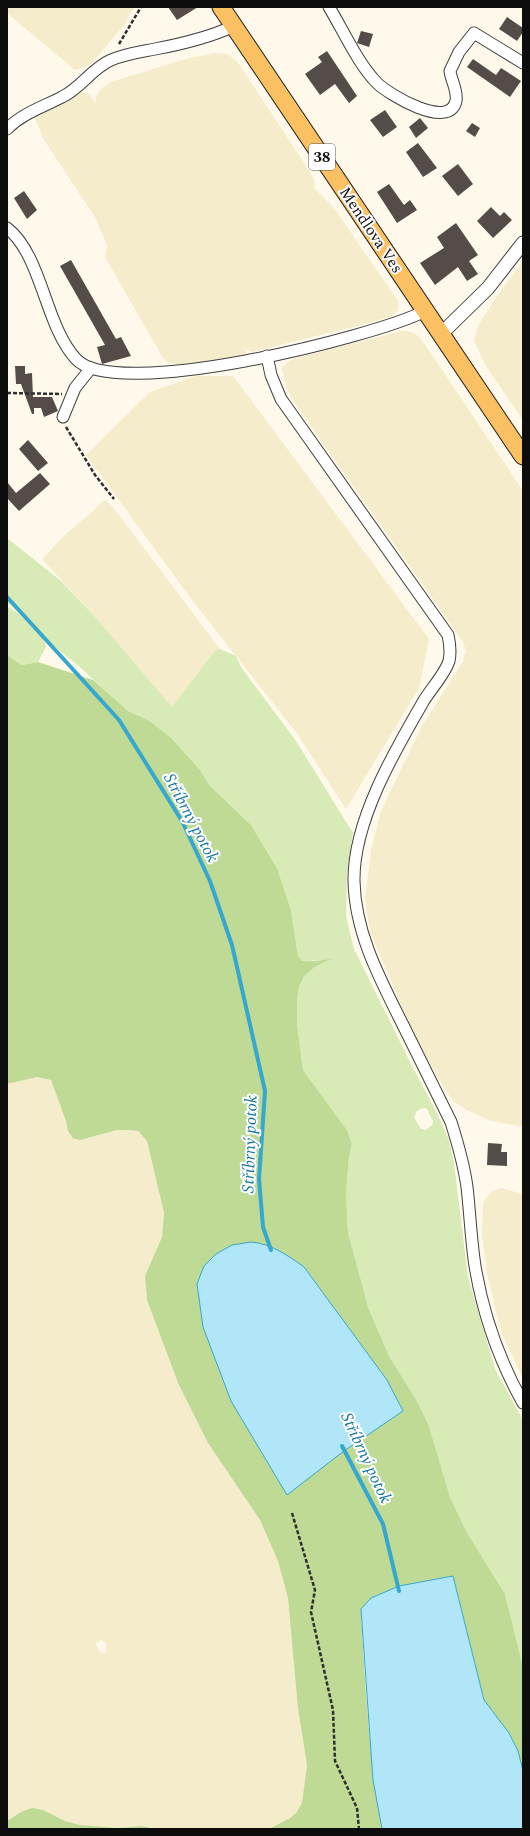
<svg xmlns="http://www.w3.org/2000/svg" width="530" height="1836" font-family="Spectral,serif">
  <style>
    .farmland { fill: #f5eccc; fill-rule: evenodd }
    .green { fill: #d8eab6; fill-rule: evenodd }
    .forest { fill: #beda95; fill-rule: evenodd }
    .water { fill: #b0e6f7; stroke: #36a7cf }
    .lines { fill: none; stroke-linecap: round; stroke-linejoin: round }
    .stream { stroke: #36a7cf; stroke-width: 4 }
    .building { fill: #554c49 }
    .minor-casing { stroke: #404040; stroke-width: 13 }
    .tertiary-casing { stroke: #404040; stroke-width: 15 }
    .primary-casing { stroke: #1e1e1e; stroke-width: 19 }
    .path { stroke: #2f2f2f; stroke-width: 2.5; stroke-dasharray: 4 2; stroke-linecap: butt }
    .minor { stroke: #fff; stroke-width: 11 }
    .tertiary { stroke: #fff; stroke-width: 13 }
    .primary { stroke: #fac061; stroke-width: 17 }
    .labels { text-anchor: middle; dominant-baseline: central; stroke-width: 4; stroke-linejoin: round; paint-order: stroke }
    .shield { fill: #fff; stroke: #565656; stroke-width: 1 }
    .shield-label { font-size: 15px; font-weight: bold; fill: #0d0d0d }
    .street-label { font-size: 16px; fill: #0d0d0d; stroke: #fff }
    .water-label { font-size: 17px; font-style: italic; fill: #1476a0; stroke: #fff }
  </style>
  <rect width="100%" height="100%" fill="#fff9ec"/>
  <!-- farmland -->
  <g class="farmland">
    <polygon points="7,7 134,7 125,24 92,63 83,68 75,70 7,13"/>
    <polygon points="214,53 227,54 237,61 306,166 314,179 315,189 334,208 398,301 398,310 392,316 373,322 252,352 244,348 247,355 181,365 169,363 163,358 105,257 107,245 95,217 44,140 35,118 40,112 81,92 88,93 95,103 97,95 103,87 111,82 185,59"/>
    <polygon points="523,261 523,420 485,365 474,340 478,326 499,293"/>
    <polygon points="402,331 409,331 417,335 424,343 523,491 523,1127 488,1120 467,1110 453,1101 444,1088 414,1035 370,932 365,899 371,850 381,811 422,726 462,663 466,651 463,642 293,401 286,387 282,368 286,363 296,358"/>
    <polygon points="196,376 233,376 429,639 419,688 346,809 298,735 189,596 86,455 150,392"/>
    <polygon points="105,500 112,506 220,649 214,653 172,707 97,619 42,559 64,536"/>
    <path d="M 37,1077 L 51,1080 L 66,1121 L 68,1131 L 80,1140 L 117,1130 L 130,1130 L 138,1131 L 147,1141 L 164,1213 L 162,1237 L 145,1276 L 147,1300 L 178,1383 L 208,1443 L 260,1520 L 278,1561 L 288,1598 L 298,1709 L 307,1765 L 302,1803 L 296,1813 L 290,1818 L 269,1829 L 158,1829 L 141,1826 L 117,1828 L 80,1825 L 65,1821 L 55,1816 L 21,1812 L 7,1821 L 7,1084 ZM 101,1640 L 106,1643 L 106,1653 L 101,1653 L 95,1644 Z"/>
    <polygon points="501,1188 523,1194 523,1379 501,1332 486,1269 482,1233 483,1202 491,1192"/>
  </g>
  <!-- green -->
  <path class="green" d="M 7,538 L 61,581 L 97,619 L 172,707 L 214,652 L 220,649 L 236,656 L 241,667 L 296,741 L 353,833 L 347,871 L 346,916 L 354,949 L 413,1068 L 436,1111 L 449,1140 L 454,1163 L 468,1277 L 495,1369 L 523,1420 L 523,1667 L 505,1594 L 466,1531 L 450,1497 L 429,1426 L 417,1401 L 389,1356 L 368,1307 L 357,1269 L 348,1233 L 346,1193 L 349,1157 L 352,1144 L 347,1130 L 303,1070 L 297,1024 L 297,1000 L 299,987 L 304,976 L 315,967 L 330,960 L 302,961 L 298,956 L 291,910 L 277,868 L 251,825 L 210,786 L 200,770 L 148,720 L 128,711 L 115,700 L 81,668 L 43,637 L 46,647 L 38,662 L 22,665 L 7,655 L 7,606 L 20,615 L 7,602 ZM 423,1108 L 427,1109 L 433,1121 L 432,1125 L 426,1130 L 421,1129 L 414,1117 L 417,1111 Z"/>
  <!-- forest -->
  <g class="forest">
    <path d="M 7,655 L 22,665 L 38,662 L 93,680 L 128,711 L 148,720 L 171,738 L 200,770 L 210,786 L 251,825 L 277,868 L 291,910 L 298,956 L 302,961 L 316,961 L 331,959 L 315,967 L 304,976 L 299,987 L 297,1000 L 297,1024 L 303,1070 L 347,1130 L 352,1144 L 349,1157 L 346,1193 L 348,1233 L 368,1307 L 389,1356 L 417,1401 L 429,1426 L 450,1497 L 466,1531 L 505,1594 L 523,1667 L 523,1771 L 518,1751 L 509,1733 L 484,1700 L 453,1576 L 414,1583 L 361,1609 C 365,1683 369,1756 382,1829 L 269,1829 L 290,1818 L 296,1813 L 302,1803 L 307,1765 L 298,1709 L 288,1598 L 278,1561 L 260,1520 L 208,1443 L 178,1383 L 147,1300 L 145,1276 L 162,1237 L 164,1213 L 147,1141 L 138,1131 L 130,1130 L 117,1130 L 80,1140 L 73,1138 L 68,1131 L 66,1121 L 51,1080 L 37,1077 L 7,1084 ZM 304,1267 L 387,1380 L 403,1411 L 344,1451 Z"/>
    <polygon points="32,1808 43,1810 65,1821 80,1825 117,1828 141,1826 158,1829 7,1829 7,1821 21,1812"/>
  </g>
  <!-- water -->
  <g class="water">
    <path d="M 251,1242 C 272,1244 287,1255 304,1267 L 387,1380 L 403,1411 L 344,1451 L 287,1495 L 231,1401 L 203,1327 L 197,1284 L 204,1266 L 216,1254 L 232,1245 Z"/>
    <polygon points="453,1576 484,1700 509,1733 518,1751 523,1771 523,1829 382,1829 373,1780 361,1609 371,1598 399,1586"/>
  </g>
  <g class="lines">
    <!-- stream -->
    <g class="stream">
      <polyline points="7,597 119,720 182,821 210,881 232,945 265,1091 259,1179 263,1227 271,1250"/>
      <polyline points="342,1446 383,1524 399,1591"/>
    </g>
  </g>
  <!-- building -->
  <g class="building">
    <polygon points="168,7 198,7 177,20"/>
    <polygon points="507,17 523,28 523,32 517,41 499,29"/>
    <polygon points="361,31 373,34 369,47 357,43"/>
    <polygon points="327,51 357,96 349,103 335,84 320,95 305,74 322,62 318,57"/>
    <polygon points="473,59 496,75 501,68 521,81 510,97 467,67"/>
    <polygon points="385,110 397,127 383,137 370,120"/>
    <polygon points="420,118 428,128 416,138 409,127"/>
    <polygon points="472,123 480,128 475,137 466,131"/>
    <polygon points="418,143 437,168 423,177 406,152"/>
    <polygon points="458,164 473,184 458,196 442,176"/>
    <polygon points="389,184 404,205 410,200 417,210 397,223 377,192"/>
    <polygon points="24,191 37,210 27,219 14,198"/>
    <polygon points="491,207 500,216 504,212 512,220 493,238 477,221"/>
    <polygon points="456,223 478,255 469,261 478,274 467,281 458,267 435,285 420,263 444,248 437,237"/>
    <polygon points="71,260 116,339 121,337 131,356 102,364 97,347 105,345 60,266"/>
    <polygon points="15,366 25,366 25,374 32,373 33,397 52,397 58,411 44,417 41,408 34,408 34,414 32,414 21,384 16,384"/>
    <polygon points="28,440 48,463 38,471 19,449"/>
    <polygon points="40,473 50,484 19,511 7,498 7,482 16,493"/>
    <polygon points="488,1143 502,1144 501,1152 507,1152 507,1166 487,1165"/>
  </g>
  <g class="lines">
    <defs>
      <g id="minor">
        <path d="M 329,7 C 343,30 358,64 377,83 C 388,94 449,131 456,101 C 458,91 451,80 450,71 L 459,52 L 474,33 L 523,63"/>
        <path d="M 7,129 C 23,113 43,107 62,97 C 81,88 92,68 111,60 C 125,54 140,52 155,49 C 182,44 208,38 234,26"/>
        <path d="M 7,228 C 42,255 45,326 76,359 C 115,402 374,337 425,311"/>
        <path d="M 267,356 L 271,375 L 281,399 L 448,635 C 450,644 451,652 449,661 C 445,674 430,690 423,702 C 394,752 353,822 354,881 C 355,933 380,979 403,1025 C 419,1058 435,1090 451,1122 C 458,1144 464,1165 467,1187 C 470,1213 471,1240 475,1266 C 483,1314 499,1360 523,1403"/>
        <polyline points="63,417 75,388 91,368"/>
      </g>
      <polyline id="tertiary" points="441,334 488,288 523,243"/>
      <polyline id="primary" points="221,7 523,456"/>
    </defs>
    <!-- minor casing -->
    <use href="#minor" class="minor-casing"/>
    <!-- tertiary casing -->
    <use href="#tertiary" class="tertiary-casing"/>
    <!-- primary casing -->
    <use href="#primary" class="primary-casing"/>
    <!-- path -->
    <g class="path">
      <polyline points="119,44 141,7"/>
      <polyline points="7,393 62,394"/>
      <polyline points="66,427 95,475 114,499"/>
      <polyline points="292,1513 315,1590 311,1612 333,1710 335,1761 357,1808 359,1829"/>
    </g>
    <!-- minor -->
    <use href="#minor" class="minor"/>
    <!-- tertiary -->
    <use href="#tertiary" class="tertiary"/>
    <!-- primary -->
    <use href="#primary" class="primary"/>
  </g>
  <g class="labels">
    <!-- shield labels -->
    <rect class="shield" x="309" y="144" width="26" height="26" rx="3"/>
    <g class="shield-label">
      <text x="322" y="157">38</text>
    </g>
    <!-- street labels -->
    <g class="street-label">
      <text transform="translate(371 230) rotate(56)">Mendlova Ves</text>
    </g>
    <!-- water labels -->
    <g class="water-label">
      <text transform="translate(191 818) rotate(62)">Stříbrný potok</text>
      <text transform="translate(250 1144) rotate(-88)">Stříbrný potok</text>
      <text transform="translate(366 1458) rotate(65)">Stříbrný potok</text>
    </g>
  </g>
  <!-- border -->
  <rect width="530" height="1836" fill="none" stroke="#0d0d0d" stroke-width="16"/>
</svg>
